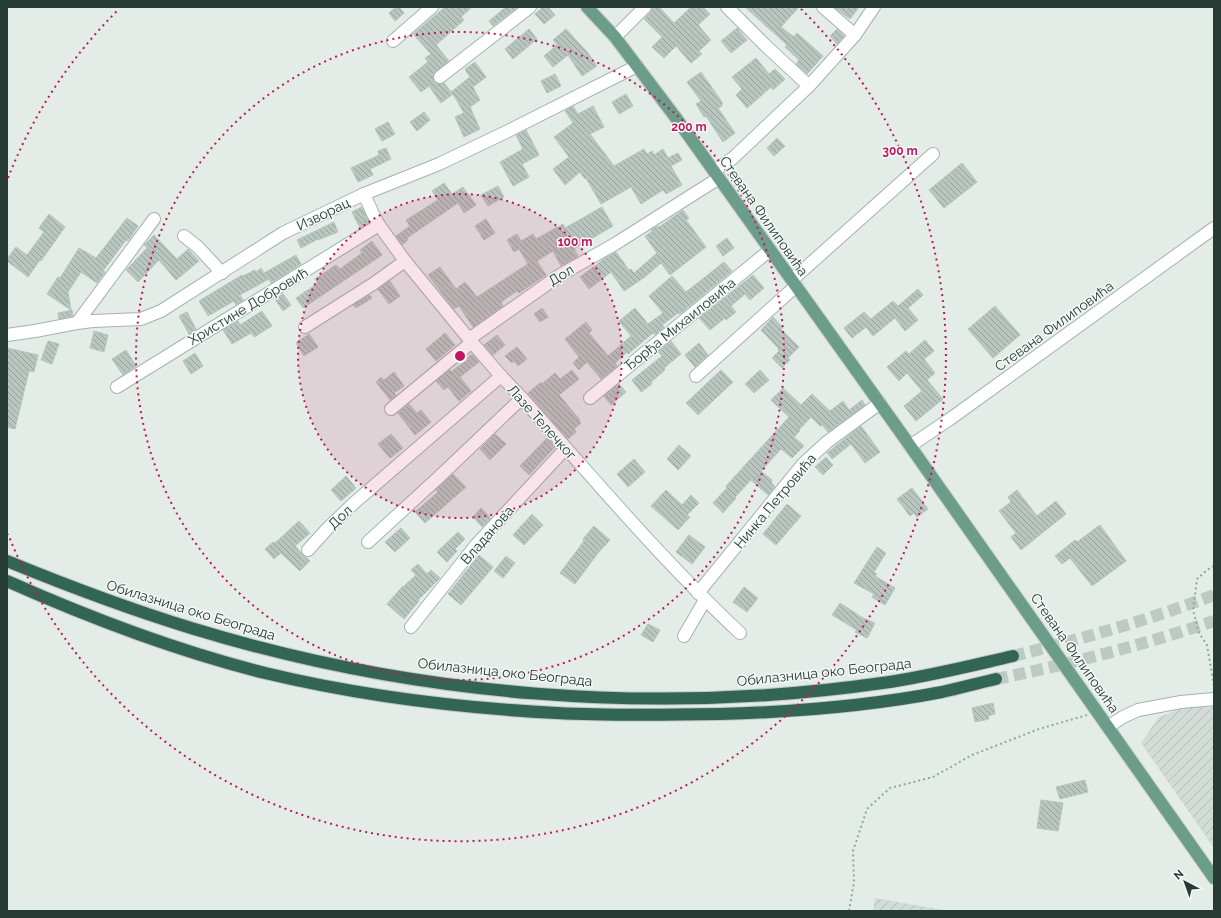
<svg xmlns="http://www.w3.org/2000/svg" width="1221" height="918" font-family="Raleway,sans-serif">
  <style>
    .industrial { fill: url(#industrial-furrows) }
    .building { fill: url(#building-back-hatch); stroke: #b6c5bd }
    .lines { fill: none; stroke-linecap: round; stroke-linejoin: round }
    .highway-tunnel { stroke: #bdc9c3; stroke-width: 12; stroke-dasharray: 12 6; stroke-linecap: butt }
    .minor-casing { stroke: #a6b3ad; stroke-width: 14 }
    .major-casing { stroke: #c2c8c6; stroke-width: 14 }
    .highway-casing { stroke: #c2c8c6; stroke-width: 14 }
    .path { stroke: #87ac9c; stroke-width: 2; stroke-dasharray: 2 3; stroke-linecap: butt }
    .minor { stroke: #fff; stroke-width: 12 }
    .major { stroke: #6c9d8b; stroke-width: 12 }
    .highway { stroke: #336555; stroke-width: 12 }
    .ring { fill: none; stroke: #c2185b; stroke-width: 2; stroke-dasharray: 2 4 }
    .labels { text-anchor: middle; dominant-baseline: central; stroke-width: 3; stroke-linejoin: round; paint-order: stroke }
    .street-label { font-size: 14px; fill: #253b33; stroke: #f4f8f6 }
    .centre { fill: #c2185b; stroke: #f4f8f6; stroke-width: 2 }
    .ring-label { font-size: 12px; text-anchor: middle; font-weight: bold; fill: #c2185b; stroke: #f4f8f6; stroke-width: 3; stroke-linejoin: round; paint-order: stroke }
  </style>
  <defs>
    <pattern id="industrial-furrows" width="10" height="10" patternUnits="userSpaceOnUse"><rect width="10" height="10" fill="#d2dbd6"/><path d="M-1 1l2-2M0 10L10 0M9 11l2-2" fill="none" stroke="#b4bdb8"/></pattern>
    <pattern id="building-back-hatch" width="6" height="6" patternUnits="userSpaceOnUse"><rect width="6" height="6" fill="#b9c6c0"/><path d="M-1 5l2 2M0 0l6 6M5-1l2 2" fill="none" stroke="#96a29d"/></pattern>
  </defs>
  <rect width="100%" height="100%" fill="#e3ece7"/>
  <!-- industrial -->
  <g class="industrial">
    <polygon points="1189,706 1214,707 1214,848 1141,743 1159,717"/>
    <polygon points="875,898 949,911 873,911"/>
  </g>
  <!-- building -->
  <g class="building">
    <polygon points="396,7 399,7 404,13 395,21 389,13"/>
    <polygon points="445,7 472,7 461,17 464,20 436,45 449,61 433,74 433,78 434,81 438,84 444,83 452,93 451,92 470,77 465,69 475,62 486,77 473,87 480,100 470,107 480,129 464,137 455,117 464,113 453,94 441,103 429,86 421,92 409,77 428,62 425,58 431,54 413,34"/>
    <polygon points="506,7 518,7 493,26 489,21"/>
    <polygon points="543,7 548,7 555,15 544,24 535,14"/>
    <polygon points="653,7 659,7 674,23 691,7 703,7 710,14 698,25 711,40 699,51 702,54 691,63 676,46 664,58 652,47 662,37 644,19 651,12"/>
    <polygon points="745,7 799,7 781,27 794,37 797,33 823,56 807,74 796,64 799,60 785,47 787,45"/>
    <polygon points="834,7 859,7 850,19"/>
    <polygon points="737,28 747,40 731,53 721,41"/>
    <polygon points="529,29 537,39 513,59 505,49"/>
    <polygon points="566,29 588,53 597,66 582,76 568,55 553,67 544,56 557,45 553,40"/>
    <polygon points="837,29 844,36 837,44 830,36"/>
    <polygon points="756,58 769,74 775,69 785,79 773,90 771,87 747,108 736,95 742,89 732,77"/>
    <polygon points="701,72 722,102 722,106 718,108 735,133 723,142 706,116 704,117 696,104 701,101 687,82"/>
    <polygon points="555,74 561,86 547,93 541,81"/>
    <polygon points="626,94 633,106 619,114 612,102"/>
    <polygon points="573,106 578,114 593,106 604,127 590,134 614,166 644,149 647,154 652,151 654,155 663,149 668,158 678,153 682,160 671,166 682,185 666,194 663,190 641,204 631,187 601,204 586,178 585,179 580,172 565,185 553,169 569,157 554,137 573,123 565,111"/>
    <polygon points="424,112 430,120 417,131 410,122"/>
    <polygon points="388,122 395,134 382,141 375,129"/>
    <polygon points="526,130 539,155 522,164 529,177 513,186 500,162 523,149 516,135"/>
    <polygon points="777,138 785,146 774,156 767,148"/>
    <polygon points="386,148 391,159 370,169 373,175 358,182 351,168 379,155 378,151"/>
    <polygon points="962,163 977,182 944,208 929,190"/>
    <polygon points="444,183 452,194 463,187 476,205 464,213 458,203 407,238 408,240 402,245 396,236 410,226 406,220 438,200 432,191"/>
    <polygon points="498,186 504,197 488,206 481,195"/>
    <polygon points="362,207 369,222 360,228 352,212"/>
    <polygon points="602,207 613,226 574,249 578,256 561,266 553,251 537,261 546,275 519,293 517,291 501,302 503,306 473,327 459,306 454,309 428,275 440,267 456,289 465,282 477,297 528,264 519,249 514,252 507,240 517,234 521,241 533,234 536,239 563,224 565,228"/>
    <polygon points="683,210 689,218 686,220 706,247 670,275 661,263 645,277 624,291 611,272 589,289 580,277 605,258 616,252 629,270 631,269 634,273 657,253 645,236 652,232 651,230 658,226 659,227"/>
    <polygon points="49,214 65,227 41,261 40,260 28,277 7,261 7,259 16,247 27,255 44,232 39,228"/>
    <polygon points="127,218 138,226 128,241 126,240 103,271 105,272 97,283 81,272 68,292 71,310 47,294 58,277 60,278 79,248 96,258"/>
    <polygon points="486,219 495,233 484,240 475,226"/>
    <polygon points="334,222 338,232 318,240 318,239 301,248 297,240"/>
    <polygon points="154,235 177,259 188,249 199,261 176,280 159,260 138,282 126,270 147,248 144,245"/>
    <polygon points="727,238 734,248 723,256 716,246"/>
    <polygon points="372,241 382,255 303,308 296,298 318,283 315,279 336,265 340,269 362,253 360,250"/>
    <polygon points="296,255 301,264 271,283 269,279 240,295 243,300 236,305 234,301 208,316 199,301 242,275 243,276 255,270 256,272 261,268 264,273"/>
    <polygon points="724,262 732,271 680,314 678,313 662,325 664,327 655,335 653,333 628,354 627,352 615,363 617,366 601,379 587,362 579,370 573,363 579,357 565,339 586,322 592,330 589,333 608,356 631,336 619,321 635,308 648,324 663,313 649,296 672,276 686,292"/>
    <polygon points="753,275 764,288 750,300 745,294 731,306 736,312 726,320 725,318 710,330 699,318"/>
    <polygon points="390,281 400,296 389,304 378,289"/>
    <polygon points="918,289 923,295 908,308 918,320 905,331 895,318 873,336 866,327 852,338 844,328 864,312 871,319 893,301 898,306"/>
    <polygon points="283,294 291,305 283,311 275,299"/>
    <polygon points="370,295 372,298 356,308 353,305"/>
    <polygon points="995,306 1020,335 993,358 968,329"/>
    <polygon points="542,308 548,317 540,322 534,314"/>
    <polygon points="72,310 73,316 59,319 58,313"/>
    <polygon points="262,311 272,326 254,337 251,333 232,344 223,330 238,321 240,325"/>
    <polygon points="187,312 196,329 189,334 179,316"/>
    <polygon points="773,317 783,328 781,329 799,347 788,358 790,360 782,368 772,358 779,351 778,349 779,349 761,330"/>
    <polygon points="94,331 108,335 104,352 90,348"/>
    <polygon points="445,333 455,345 436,361 426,349"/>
    <polygon points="309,334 318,347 304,356 296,343"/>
    <polygon points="497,335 505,345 493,355 484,345"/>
    <polygon points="925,340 934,351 924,359 935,373 927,380 943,399 916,421 904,406 922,391 907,373 899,381 887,367 906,351 909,354"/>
    <polygon points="48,341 59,344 52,364 41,360"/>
    <polygon points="671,341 681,354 664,368 665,370 651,382 652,384 641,392 632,380 662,356 658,352"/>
    <polygon points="699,343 708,355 695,367 685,355"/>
    <polygon points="517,347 527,359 518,366 514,361 512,363 505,356"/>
    <polygon points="7,348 38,355 34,372 29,371 15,429 7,427"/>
    <polygon points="126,350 136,366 123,375 112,359"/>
    <polygon points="195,353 203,366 191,374 183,361"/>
    <polygon points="472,354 479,362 460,377 471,391 459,401 448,387 444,390 436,381 450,370 451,372 468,359 467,358"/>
    <polygon points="572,370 579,379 559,395 580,420 579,421 581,423 574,429 576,432 568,439 528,393 541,382 542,384 555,373 560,379"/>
    <polygon points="721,370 733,382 698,415 686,403"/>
    <polygon points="760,370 769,380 754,393 745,384"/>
    <polygon points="394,372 404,386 394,393 396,395 390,400 376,382 381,377 384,380"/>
    <polygon points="619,384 626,392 611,405 604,396"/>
    <polygon points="783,388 801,405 812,394 830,411 843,401 849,410 862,400 865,405 828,432 822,425 820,426 811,417 799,430 800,431 794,437 804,446 792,458 781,449 761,471 772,480 771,482 775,487 768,495 751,480 735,497 736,498 723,513 713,503 727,488 726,486 789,417 771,400"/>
    <polygon points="409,404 417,413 421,410 431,422 415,435 398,413"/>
    <polygon points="861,426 880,452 865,463 851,444 832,459 827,453"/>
    <polygon points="391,434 403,448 390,458 378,444"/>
    <polygon points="495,434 506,444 490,460 480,449"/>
    <polygon points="547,438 555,447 529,475 520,466"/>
    <polygon points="679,445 691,456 678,470 667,459"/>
    <polygon points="826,457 833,465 823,475 815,467"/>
    <polygon points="634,459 645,472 628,487 617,474"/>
    <polygon points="453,474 466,487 425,523 415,512 438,492 436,490"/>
    <polygon points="346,476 356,488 341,501 331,490"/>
    <polygon points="912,488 928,509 917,517 914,513 910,516 897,499"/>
    <polygon points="666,490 682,505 691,495 699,503 687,515 690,517 678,530 651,506"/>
    <polygon points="1017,490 1037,516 1056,501 1066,514 1021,550 1011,537 1016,533 999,511 1011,502 1008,497"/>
    <polygon points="787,504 801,516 776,545 763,534"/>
    <polygon points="481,508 491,518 482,527 473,517"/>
    <polygon points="532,514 543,525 524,545 513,535"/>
    <polygon points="299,521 310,533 295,546 303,555 310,561 300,571 281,553 274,559 265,549 273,542 275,543"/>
    <polygon points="1100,525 1126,561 1092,586 1070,558 1062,564 1055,556 1075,540 1077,542"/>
    <polygon points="594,526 610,540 598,553 575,584 560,573 584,541 583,539"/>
    <polygon points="401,528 410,538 395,552 385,542"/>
    <polygon points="458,532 465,539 455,549 457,551 447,562 437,552"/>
    <polygon points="689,535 705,547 692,564 676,552"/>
    <polygon points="877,547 886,553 874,572 877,574 875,576 895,588 885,605 872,597 874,594 854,583"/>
    <polygon points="479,555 493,567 461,605 448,594"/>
    <polygon points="506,556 515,563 503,578 494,571"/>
    <polygon points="418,564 427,574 431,570 440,578 418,600 419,601 404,619 387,604 403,586 403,587 416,575 411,570"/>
    <polygon points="744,587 758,598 747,612 733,602"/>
    <polygon points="840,603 863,618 875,623 867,638 855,632 857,630 832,615"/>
    <polygon points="648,624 660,630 653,642 641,635"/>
    <polygon points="993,703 995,714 988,716 989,719 975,722 972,708"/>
    <polygon points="1085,780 1088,792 1060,799 1056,787"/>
    <polygon points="1041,800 1063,803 1058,831 1037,828"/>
  </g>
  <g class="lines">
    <!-- highway-tunnel -->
    <g class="highway-tunnel">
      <path d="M 1013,656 C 1081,639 1149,620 1214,595"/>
      <path d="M 996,679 C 1070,664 1143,645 1214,621"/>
    </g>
    <defs>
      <g id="minor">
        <polyline points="727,7 765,45 809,86"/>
        <polyline points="823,7 855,35"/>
        <polyline points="615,37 645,7"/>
        <polyline points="393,41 432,7"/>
        <polyline points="440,77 530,7"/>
        <polyline points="714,171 733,158 809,86 855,35 874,7"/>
        <path d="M 364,194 L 373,214 L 379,225 L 405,261 L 469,339 L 501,376 L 522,398 C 593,478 662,560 740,633"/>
        <polyline points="184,236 198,247 222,273"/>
        <polyline points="792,280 933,154"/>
        <polyline points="77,323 154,219"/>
        <polyline points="305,327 373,284 405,261"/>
        <polyline points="7,335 35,331 77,323 93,321 141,319 161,311 283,233 364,194 439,164 504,133 637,66"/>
        <polyline points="469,339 560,275 615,244 719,178"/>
        <polyline points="696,376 796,286"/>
        <polyline points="117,387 379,225"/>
        <polyline points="590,398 770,250"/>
        <polyline points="391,409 472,342"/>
        <polyline points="910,446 950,419 1214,228"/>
        <polyline points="368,542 439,477 522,398"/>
        <polyline points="308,550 327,529 354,503 501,376"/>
        <polyline points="698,593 803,464 827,442 880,403"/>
        <polyline points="411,627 476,545 566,448"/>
        <polyline points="684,636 705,600"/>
        <polyline points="1108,727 1123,717 1138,710 1181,702 1214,699"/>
      </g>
      <polyline id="major" points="587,7 615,37 676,118 901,433 1214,878"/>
      <g id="highway">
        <path d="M 7,561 C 68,586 129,609 191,628 C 413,696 652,716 882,683 C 926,677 969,666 1013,656"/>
        <path d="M 7,581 C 90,618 177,651 265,673 C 361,696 459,708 557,713 C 611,716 665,715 720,714 C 794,712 869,706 942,692 C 960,688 978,683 996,679"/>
      </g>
    </defs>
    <!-- minor casing -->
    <use href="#minor" class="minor-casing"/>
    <!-- major casing -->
    <use href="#major" class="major-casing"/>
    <!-- highway casing -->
    <use href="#highway" class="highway-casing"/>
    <!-- path -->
    <g class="path">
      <polyline points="1214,566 1207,570 1197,579 1193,610 1199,633 1207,645 1214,686"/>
      <polyline points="849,911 854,882 853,851 867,809 890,788 933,777 972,755 1039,729 1087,715"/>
    </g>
    <!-- minor -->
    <use href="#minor" class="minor"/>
    <!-- major -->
    <use href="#major" class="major"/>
    <!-- highway -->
    <use href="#highway" class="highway"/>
  </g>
  <!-- distance rings -->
  <circle cx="460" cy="356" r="162" fill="#c2185b" fill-opacity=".12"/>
  <g class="ring">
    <circle cx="460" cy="356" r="162"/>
    <circle cx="460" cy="356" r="324"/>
    <path d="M8 178A486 486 0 0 1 119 9M801 9A486 486 0 1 1 8 534"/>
  </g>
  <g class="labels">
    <!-- street labels -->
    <g class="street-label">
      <text transform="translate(323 214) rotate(-26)">Изворац</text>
      <text transform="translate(764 216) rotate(55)">Стевана Филиповића</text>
      <text transform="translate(561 275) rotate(-32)">Дол</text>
      <text transform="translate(248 306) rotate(-31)">Христине Добровић</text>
      <text transform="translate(680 324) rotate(-39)">Ђорђа Михаиловића</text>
      <text transform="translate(1054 326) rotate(-36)">Стевана Филиповића</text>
      <text transform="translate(542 422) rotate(48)">Лазе Телечког</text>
      <text transform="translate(775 501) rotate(-50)">Нинка Петровића</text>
      <text transform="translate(340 517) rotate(-44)">Дол</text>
      <text transform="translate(487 535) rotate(-49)">Владанова</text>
      <text transform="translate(191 610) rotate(17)">Обилазница око Београда</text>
      <text transform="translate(1075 653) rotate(55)">Стевана Филиповића</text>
      <text transform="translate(505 672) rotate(6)">Обилазница око Београда</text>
      <text transform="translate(824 672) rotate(-6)">Обилазница око Београда</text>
    </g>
  </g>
  <circle cx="460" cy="356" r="6" class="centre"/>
  <g class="ring-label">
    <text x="689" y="131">200 m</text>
    <text x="900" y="155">300 m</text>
    <text x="575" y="246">100 m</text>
  </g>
  <!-- border -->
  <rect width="1221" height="918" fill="none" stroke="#253b33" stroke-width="16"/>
  <!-- north arrow -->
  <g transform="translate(1185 882) rotate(319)" stroke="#f4f8f6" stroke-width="3" paint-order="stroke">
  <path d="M0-3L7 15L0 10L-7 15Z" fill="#253b33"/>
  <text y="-6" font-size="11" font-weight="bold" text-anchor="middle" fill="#253b33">N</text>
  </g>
</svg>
